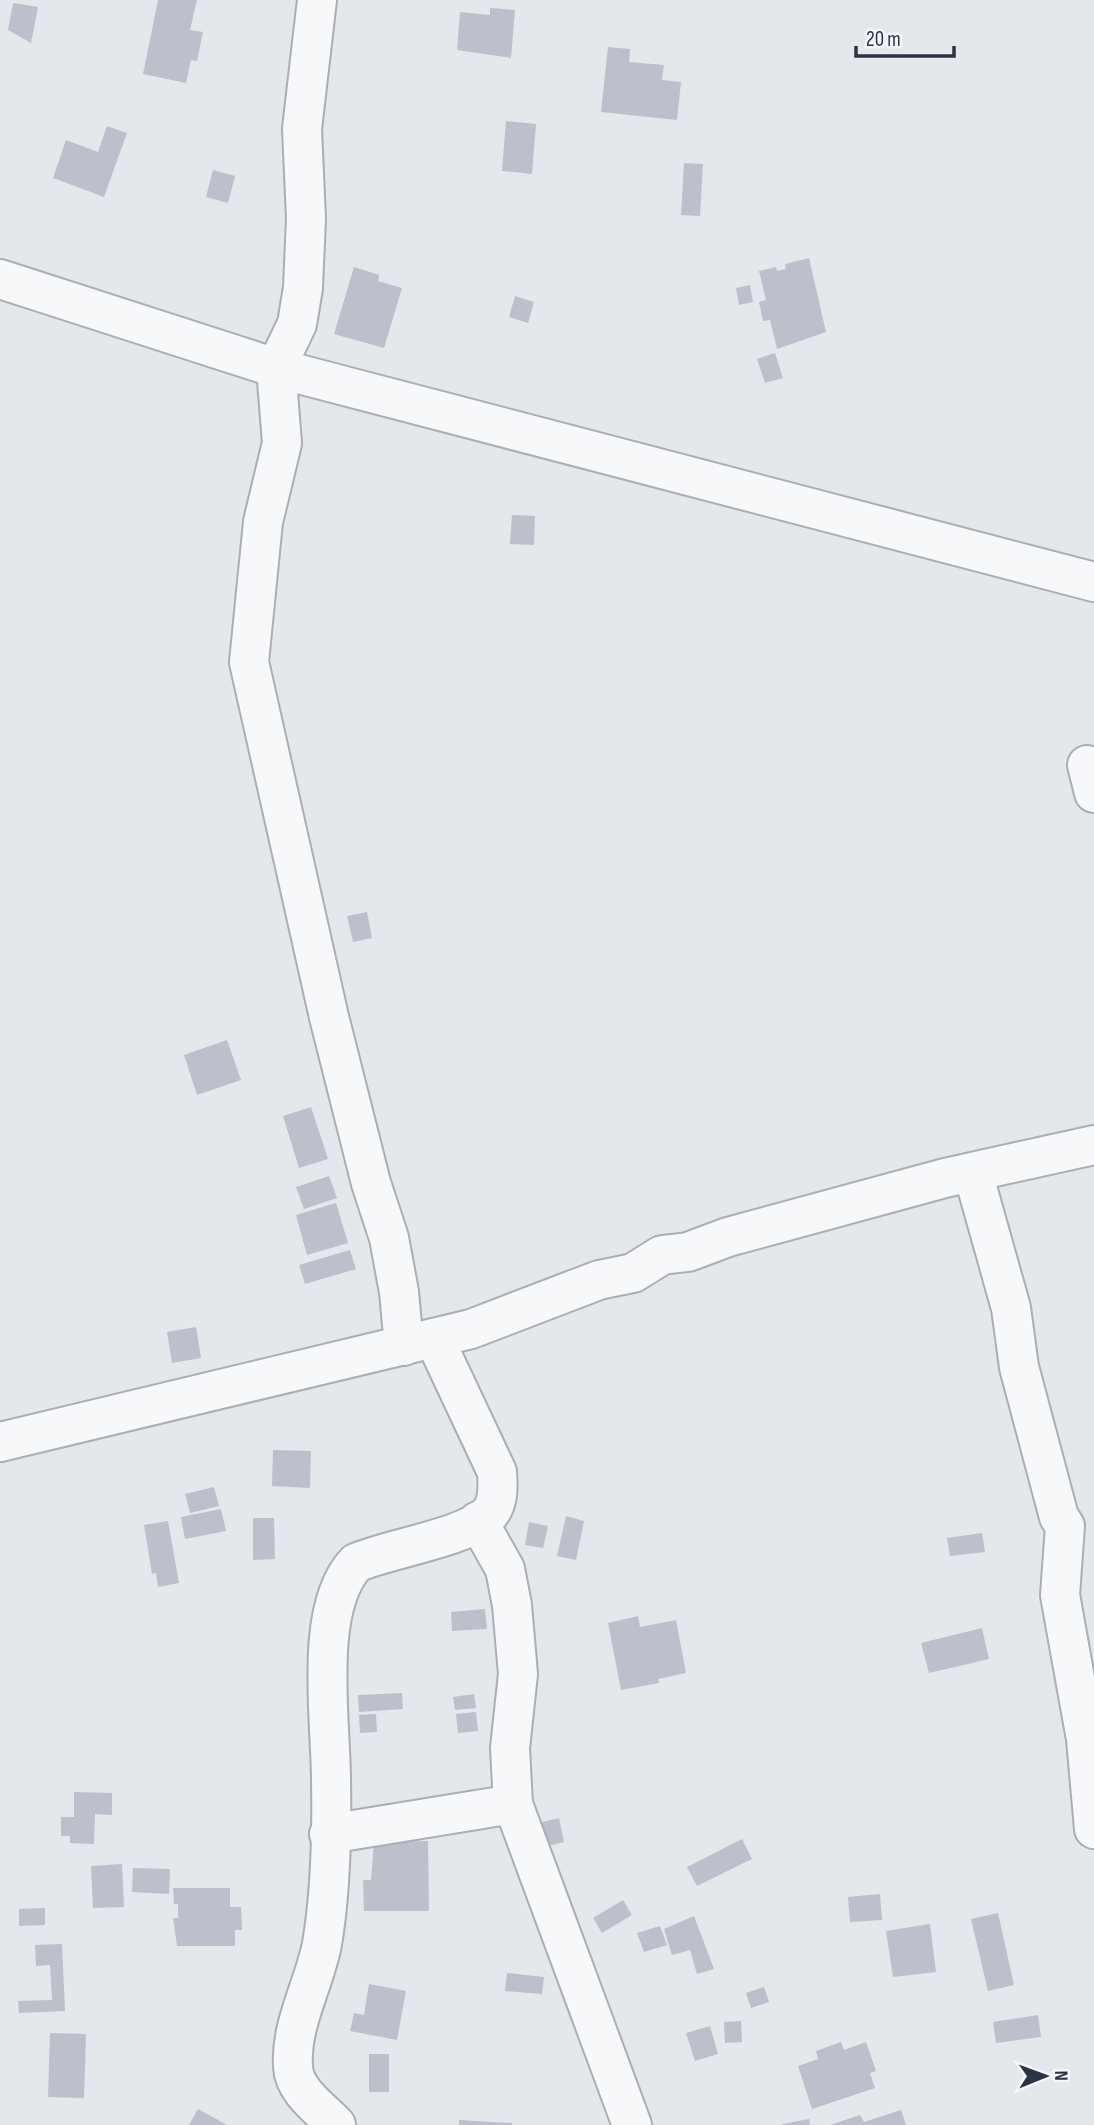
<svg xmlns="http://www.w3.org/2000/svg" width="1094" height="2125" font-family="'Sofia Sans Condensed',sans-serif">
  <style>
    .building { fill: #bbc0ca }
    .lines { fill: none; stroke-linecap: round; stroke-linejoin: round }
    .minor-casing { stroke: #a9aeb7; stroke-width: 42 }
    .minor { stroke: #f7f8fa; stroke-width: 38 }
  </style>
  <rect width="100%" height="100%" fill="#e4e7ec"/>
  <!-- building -->
  <g class="building">
    <polygon points="158,0 197,0 190,30 203,32 197,61 191,60 186,83 143,74"/>
    <polygon points="13,3 38,7 31,43 8,30"/>
    <polygon points="490,8 515,10 511,58 457,50 460,12 490,15"/>
    <polygon points="608,47 630,49 629,62 664,65 662,80 681,82 677,120 601,112"/>
    <polygon points="506,121 536,124 532,174 502,171"/>
    <polygon points="107,126 127,133 104,197 53,178 66,140 98,152"/>
    <polygon points="684,163 703,164 700,216 681,215"/>
    <polygon points="213,170 235,176 228,203 206,197"/>
    <polygon points="809,258 826,332 777,349 770,320 763,321 759,302 766,300 759,271 776,267 777,271 786,269 785,264"/>
    <polygon points="354,267 379,275 378,281 402,288 384,348 334,334"/>
    <polygon points="750,285 753,302 739,305 736,288"/>
    <polygon points="515,296 534,302 528,323 509,317"/>
    <polygon points="775,353 783,378 765,383 757,359"/>
    <polygon points="512,515 535,516 534,545 510,544"/>
    <polygon points="367,912 372,938 353,942 347,916"/>
    <polygon points="227,1040 241,1080 197,1095 184,1055"/>
    <polygon points="311,1107 328,1159 299,1168 283,1116"/>
    <polygon points="329,1176 337,1198 304,1209 296,1187"/>
    <polygon points="336,1203 348,1243 307,1255 296,1215"/>
    <polygon points="350,1250 356,1269 305,1284 299,1265"/>
    <polygon points="196,1327 201,1358 172,1363 167,1332"/>
    <polygon points="273,1450 311,1451 310,1488 272,1486"/>
    <polygon points="214,1487 219,1506 190,1513 185,1494"/>
    <polygon points="221,1509 226,1531 185,1539 181,1517"/>
    <polygon points="566,1516 584,1521 576,1560 557,1556"/>
    <polygon points="253,1518 274,1518 275,1559 253,1560"/>
    <polygon points="168,1521 179,1583 158,1587 156,1573 152,1574 144,1525"/>
    <polygon points="529,1522 548,1526 543,1548 525,1545"/>
    <polygon points="982,1533 985,1552 950,1556 947,1538"/>
    <polygon points="485,1609 487,1629 452,1631 451,1612"/>
    <polygon points="638,1616 640,1627 676,1620 686,1673 658,1679 659,1683 621,1690 608,1623"/>
    <polygon points="982,1628 989,1659 929,1673 921,1643"/>
    <polygon points="402,1693 403,1709 359,1712 358,1695"/>
    <polygon points="474,1694 476,1708 455,1710 453,1697"/>
    <polygon points="476,1712 478,1731 458,1733 456,1714"/>
    <polygon points="376,1714 377,1732 360,1733 359,1715"/>
    <polygon points="74,1792 112,1793 112,1815 95,1814 94,1844 70,1843 70,1836 61,1836 61,1817 74,1817"/>
    <polygon points="559,1818 564,1842 547,1846 542,1822"/>
    <polygon points="742,1839 752,1859 697,1886 687,1867"/>
    <polygon points="428,1841 429,1911 364,1911 363,1880 371,1880 374,1842"/>
    <polygon points="122,1864 124,1907 93,1908 91,1866"/>
    <polygon points="133,1868 170,1869 169,1894 132,1892"/>
    <polygon points="173,1888 230,1888 230,1907 241,1907 242,1930 235,1930 235,1946 177,1946 173,1918 178,1918 178,1904 174,1904"/>
    <polygon points="880,1894 882,1920 850,1922 848,1897"/>
    <polygon points="623,1900 632,1915 602,1933 593,1918"/>
    <polygon points="45,1908 45,1925 19,1926 19,1909"/>
    <polygon points="998,1913 1014,1985 988,1991 971,1919"/>
    <polygon points="694,1916 714,1969 697,1974 690,1950 672,1955 664,1929"/>
    <polygon points="930,1924 936,1972 893,1977 886,1931"/>
    <polygon points="660,1926 667,1945 644,1952 637,1933"/>
    <polygon points="62,1944 65,2011 19,2013 18,2001 52,2000 50,1965 36,1966 35,1945"/>
    <polygon points="507,1973 544,1977 542,1994 505,1991"/>
    <polygon points="369,1984 406,1991 397,2040 350,2031 354,2013 364,2015"/>
    <polygon points="764,1987 769,2002 751,2008 746,1993"/>
    <polygon points="1038,2015 1041,2037 996,2043 993,2022"/>
    <polygon points="741,2021 742,2042 725,2043 724,2022"/>
    <polygon points="710,2026 718,2054 695,2061 686,2033"/>
    <polygon points="50,2033 86,2034 84,2098 48,2097"/>
    <polygon points="841,2042 844,2050 866,2042 876,2071 870,2073 875,2088 812,2109 798,2066 818,2059 816,2051"/>
    <rect x="369" y="2054" width="20" height="38"/>
    <polygon points="198,2109 227,2125 189,2125"/>
    <polygon points="901,2110 906,2125 830,2125 860,2115 864,2122"/>
    <polygon points="809,2119 810,2125 782,2125 782,2124"/>
    <polygon points="459,2120 512,2123 512,2125 459,2125"/>
  </g>
  <g class="lines">
    <defs>
      <g id="minor">
        <polyline points="317,0 302,129 306,219 303,288 297,324 276,368 282,443 263,522 249,662 329,1017 371,1183 389,1238 399,1292 404,1346"/>
        <polyline points="0,279 276,368 1094,582"/>
        <polyline points="1087,765 1094,793"/>
        <polyline points="973,1173 1011,1308 1019,1367 1059,1517 1065,1526 1060,1595 1086,1739 1094,1829"/>
        <polyline points="0,1442 471,1329 599,1280 633,1273 662,1255 688,1252 728,1237 945,1178 1094,1145"/>
        <polyline points="478,1521 505,1569 512,1605 518,1674 510,1748 513,1804 632,2125"/>
        <polyline points="329,1834 513,1804"/>
        <path d="M 336,2125 C 321,2109 294,2091 293,2067 C 290,2025 314,1985 322,1944 C 331,1891 332,1833 331,1780 C 331,1721 313,1608 356,1563 C 390,1548 466,1538 489,1514 C 499,1503 498,1486 497,1472 L 434,1338"/>
      </g>
    </defs>
    <!-- minor casing -->
    <use href="#minor" class="minor-casing"/>
    <!-- minor -->
    <use href="#minor" class="minor"/>
  </g>
  <!-- north arrow -->
  <g transform="translate(1045 2076) rotate(89)" stroke="#f4f6f9" stroke-width="5" paint-order="stroke">
  <path d="M0-5L12 26L0 18L-12 26Z" fill="#2b3445"/>
  <text y="-10" font-size="19" font-weight="bold" text-anchor="middle" fill="#2b3445">N</text>
  </g>
  <!-- scale -->
  <path d="M856 46v10h98v-10" fill="none" stroke="#2b3445" stroke-width="3.5"/>
  <text x="866" y="46" font-size="21" fill="#2b3445" stroke="#f4f6f9" stroke-width="5" paint-order="stroke">20 m</text>
</svg>
